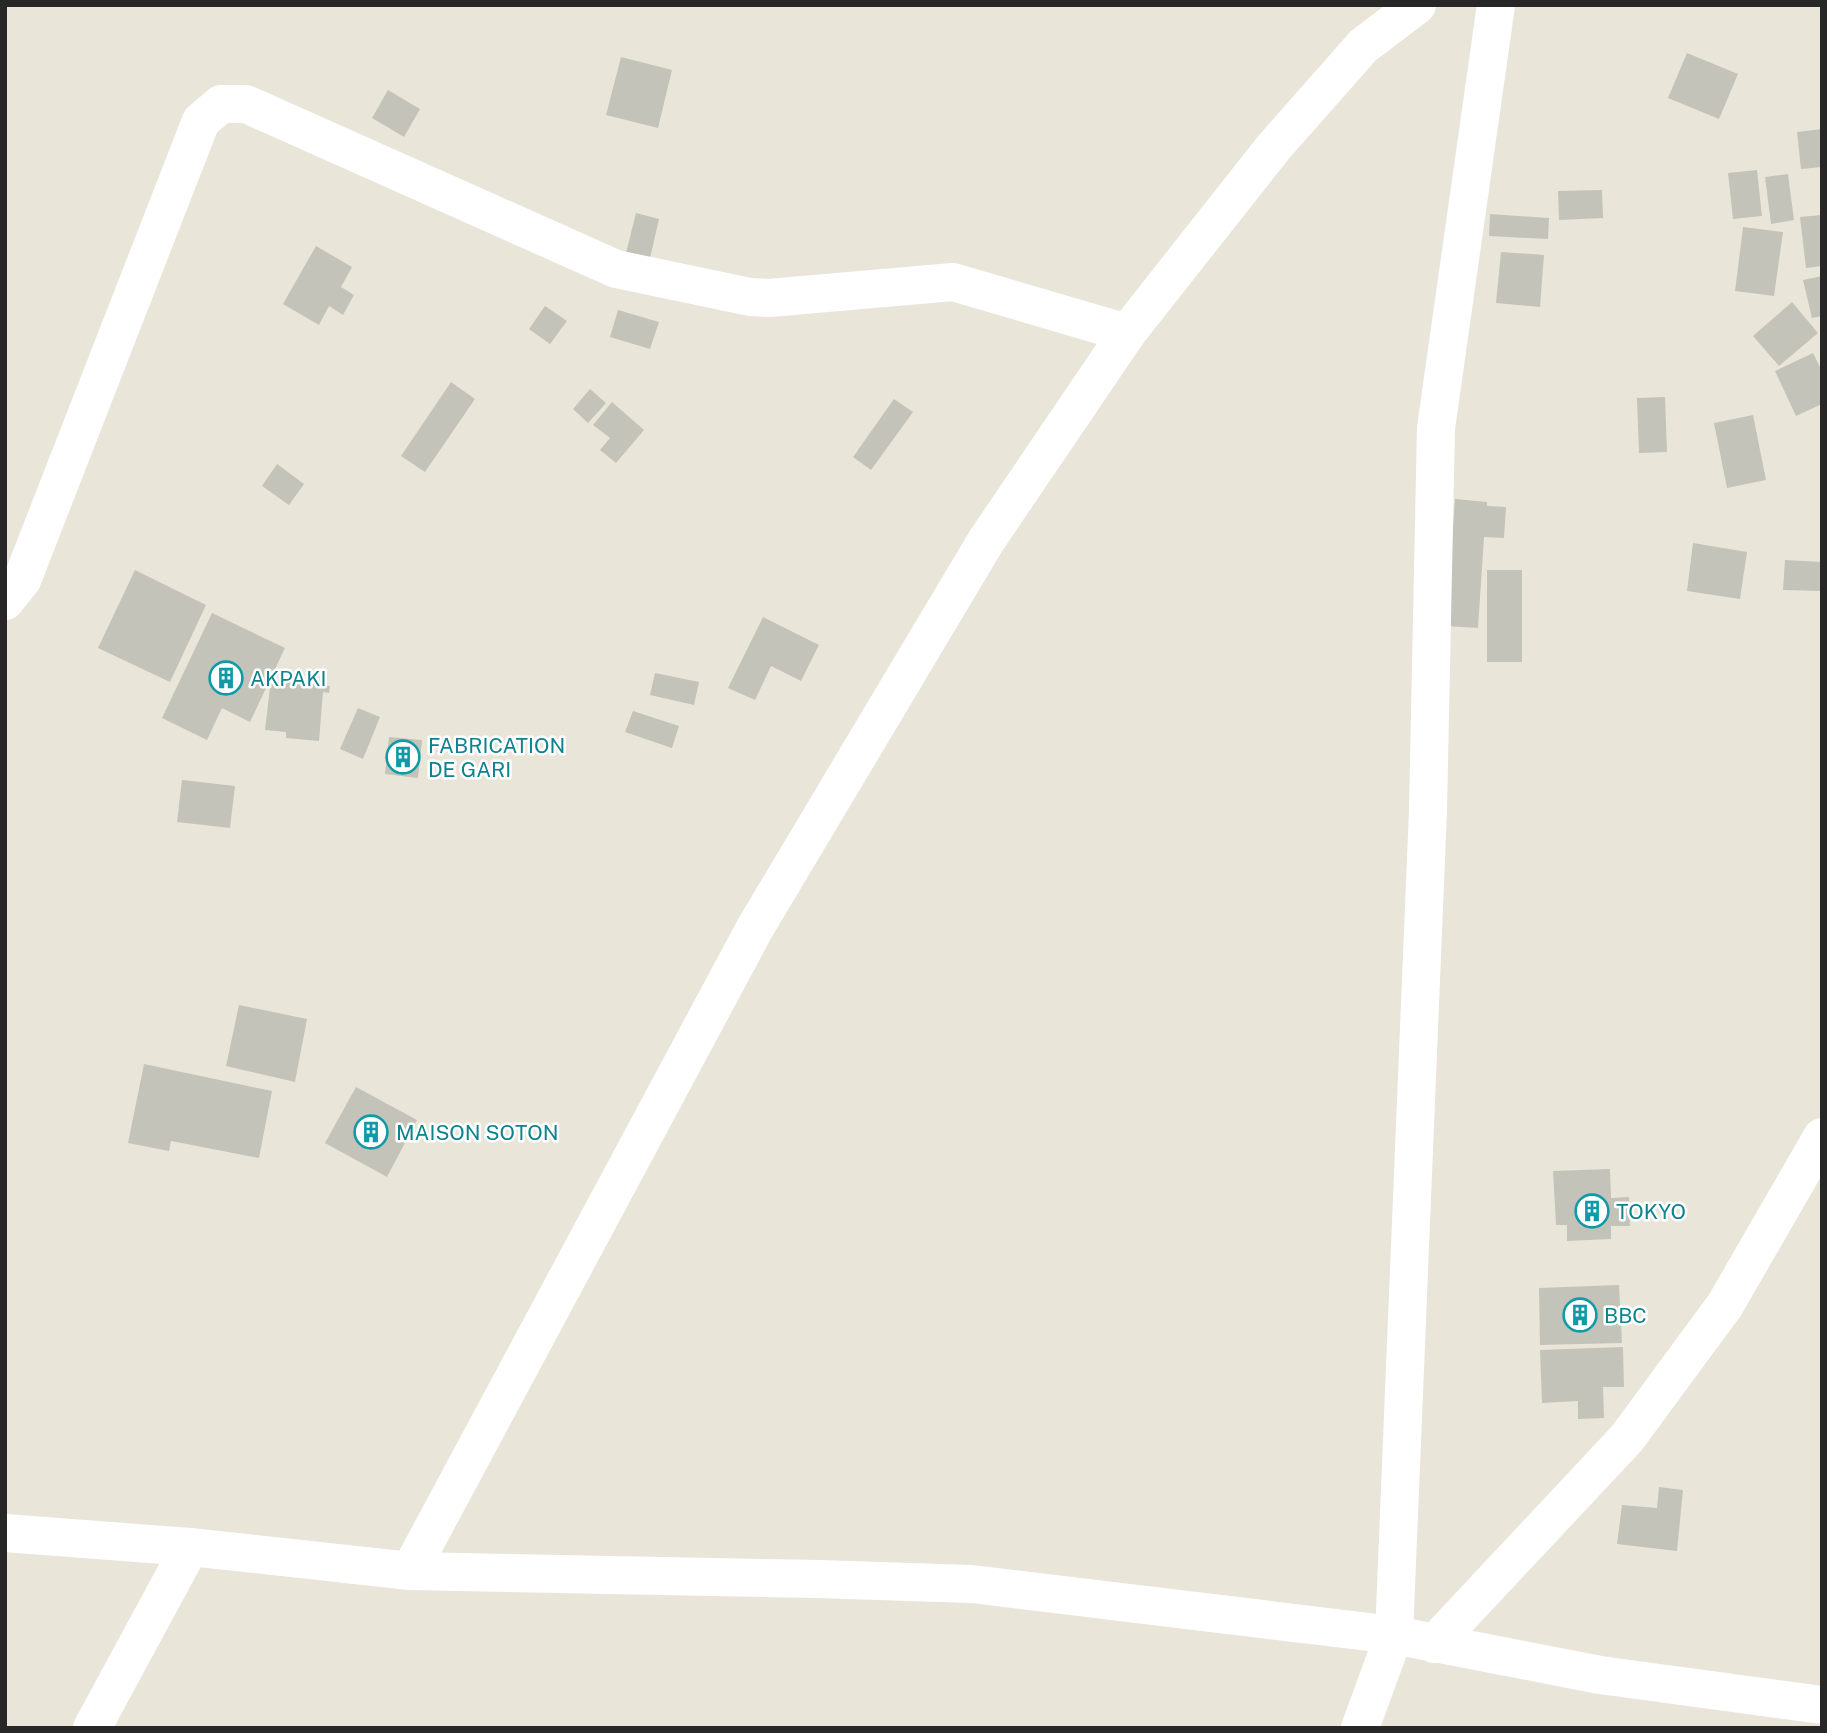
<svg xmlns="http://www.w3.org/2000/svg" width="1827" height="1733" font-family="'Public Sans',sans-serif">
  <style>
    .building { fill: #c4c3b9 }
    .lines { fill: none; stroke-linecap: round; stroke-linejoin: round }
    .minor { stroke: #fff; stroke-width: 38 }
    .labels { text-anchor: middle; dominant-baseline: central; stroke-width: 5; stroke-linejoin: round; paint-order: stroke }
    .culture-label { font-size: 21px; fill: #0d838f; stroke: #fff; text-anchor: start }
  </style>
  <rect width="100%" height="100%" fill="#e9e6d9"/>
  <!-- building -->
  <g class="building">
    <polygon points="1687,53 1738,74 1719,119 1668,98"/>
    <polygon points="621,57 672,70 658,128 606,115"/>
    <polygon points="388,90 420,109 404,137 372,118"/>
    <polygon points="1822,129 1822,167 1801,169 1797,132"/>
    <polygon points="1757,170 1762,216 1733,219 1728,173"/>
    <polygon points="1788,174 1794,220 1771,224 1765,177"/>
    <polygon points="1602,190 1603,218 1559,220 1558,191"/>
    <polygon points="636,213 659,219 648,267 624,261"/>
    <polygon points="1490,214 1549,218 1548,239 1489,236"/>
    <polygon points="1822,215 1822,266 1806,268 1800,217"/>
    <polygon points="1743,227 1783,232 1774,296 1735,291"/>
    <polygon points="316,246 352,267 341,287 354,295 343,315 329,306 319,325 283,304"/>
    <polygon points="1501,252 1544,255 1540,307 1496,303"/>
    <polygon points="1822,276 1822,316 1812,318 1803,280"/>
    <polygon points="1792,302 1818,333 1779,366 1753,336"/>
    <polygon points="545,306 567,321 550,344 529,329"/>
    <polygon points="618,310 659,322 650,349 610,337"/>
    <polygon points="1813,353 1822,371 1822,404 1796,416 1775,371"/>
    <polygon points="451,382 475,399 425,472 401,456"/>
    <polygon points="590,389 606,403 588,423 573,409"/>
    <polygon points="1665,397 1667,452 1639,453 1637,398"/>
    <polygon points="894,399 913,412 871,470 853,457"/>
    <polygon points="612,402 644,430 616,463 600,450 610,438 593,425"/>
    <polygon points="1753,415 1766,480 1727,488 1714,423"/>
    <polygon points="277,464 304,484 289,505 262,486"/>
    <polygon points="1455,499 1487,502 1487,506 1506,507 1504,538 1484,537 1478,628 1446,626"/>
    <polygon points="1693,543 1747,552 1740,599 1687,591"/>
    <polygon points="1785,560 1822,562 1822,591 1783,590"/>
    <polygon points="135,570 206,605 170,682 98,648"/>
    <rect x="1487" y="570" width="35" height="92"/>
    <polygon points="212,613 285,648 250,722 222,708 207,740 162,718"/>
    <polygon points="763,617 819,645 801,681 771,666 755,700 728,688"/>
    <polygon points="655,673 699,682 694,705 650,695"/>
    <polygon points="271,679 330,686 329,693 323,692 319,741 286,738 286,732 265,730"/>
    <polygon points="358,708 380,717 363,759 340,749"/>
    <polygon points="633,711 679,726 672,748 625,732"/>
    <polygon points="389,737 422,740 418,778 385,774"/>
    <polygon points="182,780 235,786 230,828 177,822"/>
    <polygon points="239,1005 307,1019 295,1082 226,1066"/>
    <polygon points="144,1064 272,1091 259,1158 171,1141 169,1151 128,1143"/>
    <polygon points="356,1087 417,1120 387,1177 325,1143"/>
    <polygon points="1610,1169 1611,1198 1629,1197 1630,1226 1611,1226 1611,1239 1567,1241 1567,1225 1556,1225 1553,1171"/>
    <polygon points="1619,1285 1622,1343 1540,1345 1539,1288"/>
    <polygon points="1623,1347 1624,1387 1603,1387 1604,1418 1578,1419 1578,1401 1542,1403 1540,1350"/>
    <polygon points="1659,1487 1683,1490 1677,1551 1617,1544 1622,1505 1657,1508"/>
  </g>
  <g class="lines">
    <!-- minor -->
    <g class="minor">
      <polyline points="5,601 22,580 201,121 221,104 246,104 616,269 750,297 769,298 953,282 1127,333"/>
      <polyline points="5,1533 190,1547 410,1571 818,1579 972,1584 1394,1635 1600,1675 1822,1705"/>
      <polyline points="410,1571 755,928 986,541 1127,333 1273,148 1363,46 1417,5"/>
      <polyline points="1434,1644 1627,1438 1725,1305 1822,1137"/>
      <polyline points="92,1728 190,1547"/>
      <polyline points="1360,1728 1394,1635 1428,810 1436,428 1496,5"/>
    </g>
  </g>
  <!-- icons -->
  <defs>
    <symbol id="building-ring" viewBox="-11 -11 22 22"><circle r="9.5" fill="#fff" stroke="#0f9aa8" stroke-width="1.5"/><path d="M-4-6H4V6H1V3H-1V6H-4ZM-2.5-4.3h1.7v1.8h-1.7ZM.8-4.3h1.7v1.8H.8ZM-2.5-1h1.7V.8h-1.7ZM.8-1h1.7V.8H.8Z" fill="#0f9aa8"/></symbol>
  </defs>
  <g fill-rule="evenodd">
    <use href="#building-ring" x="207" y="659" width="38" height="38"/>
    <use href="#building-ring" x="384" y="738" width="38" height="38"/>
    <use href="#building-ring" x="352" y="1113" width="38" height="38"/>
    <use href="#building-ring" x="1573" y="1192" width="38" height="38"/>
    <use href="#building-ring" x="1561" y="1296" width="38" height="38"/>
  </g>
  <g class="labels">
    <!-- culture labels -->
    <g class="culture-label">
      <text x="250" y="678">AKPAKI</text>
      <text x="428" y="745">FABRICATION<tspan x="428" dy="24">DE GARI</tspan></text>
      <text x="396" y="1132">MAISON SOTON</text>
      <text x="1616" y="1211">TOKYO</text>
      <text x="1604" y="1315">BBC</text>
    </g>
  </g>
  <!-- border -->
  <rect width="1827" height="1733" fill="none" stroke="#272727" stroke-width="14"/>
</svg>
